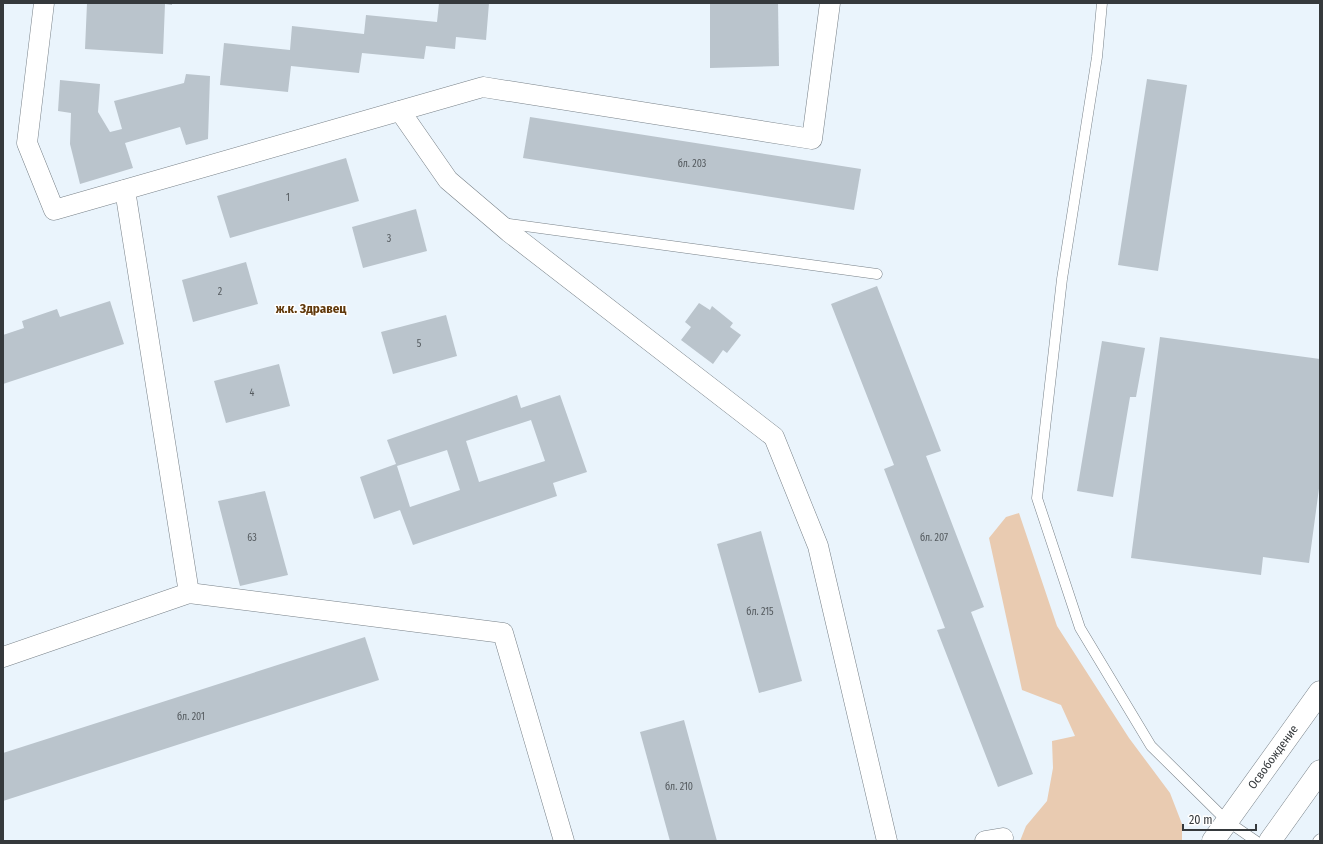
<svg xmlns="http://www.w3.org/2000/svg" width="1323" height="844" font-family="'Fira Sans Condensed',sans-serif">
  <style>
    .green { fill: #e9cbb1 }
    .building { fill: #bac4cc; fill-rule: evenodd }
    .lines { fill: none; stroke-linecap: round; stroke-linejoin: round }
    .lane-casing { stroke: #788188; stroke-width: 11 }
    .street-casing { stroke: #788188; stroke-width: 21 }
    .secondary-casing { stroke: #788188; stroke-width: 23 }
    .lane { stroke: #fff; stroke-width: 10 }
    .street { stroke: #fff; stroke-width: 20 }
    .secondary { stroke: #fff; stroke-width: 22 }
    .labels { text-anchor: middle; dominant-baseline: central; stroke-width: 3; stroke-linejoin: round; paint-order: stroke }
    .number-label { font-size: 10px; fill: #565c60 }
    .street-label { font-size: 12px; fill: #35393c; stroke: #fff }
    .neighbourhood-label { font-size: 13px; font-weight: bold; fill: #60380a; stroke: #fff }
  </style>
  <rect width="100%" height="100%" fill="#eaf4fc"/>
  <!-- green -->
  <polygon class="green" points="1019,513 1057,626 1129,738 1170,793 1182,824 1182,841 1020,841 1026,826 1047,801 1053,768 1052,741 1075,736 1061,705 1022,690 989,538 1006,517"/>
  <!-- building -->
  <g class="building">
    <polygon points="87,3 172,3 172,5 165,4 163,54 85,49"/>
    <polygon points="439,3 489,3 486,40 456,37 455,49 426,46 424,59 362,53 359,73 291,66 288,92 220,85 224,43 290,50 292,26 364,34 366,15 437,22"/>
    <polygon points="710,3 778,3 779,66 710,68"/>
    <polygon points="186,74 210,76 208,139 186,145 180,127 125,143 133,168 80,184 70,144 71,113 58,111 60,80 100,84 98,112 110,132 122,129 114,101 184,83"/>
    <polygon points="1147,79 1187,85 1158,271 1118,265"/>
    <polygon points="530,117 861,169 854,210 523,158"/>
    <polygon points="346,158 359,201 230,238 217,196"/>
    <polygon points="416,209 427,251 363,268 352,227"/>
    <polygon points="246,262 258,304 193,322 182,280"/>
    <polygon points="877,286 941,451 926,456 984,607 971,612 1033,774 998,787 937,630 945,628 884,469 894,465 831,304"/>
    <polygon points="110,301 124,344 3,384 3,335 24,328 22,321 57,309 60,317"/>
    <polygon points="699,303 710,310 712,306 733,323 730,327 741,335 727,353 723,350 713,364 681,340 691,327 685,322"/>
    <polygon points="446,315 457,356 393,374 381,332"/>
    <polygon points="1160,337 1320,359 1320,481 1309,563 1263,557 1261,575 1131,558"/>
    <polygon points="1102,341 1145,348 1136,397 1130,397 1113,497 1077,491"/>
    <polygon points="279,364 290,406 226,423 214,381"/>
    <path d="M 517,395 L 521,408 L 560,395 L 587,472 L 553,483 L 557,496 L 413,545 L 400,510 L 374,519 L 360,477 L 396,464 L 387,440 ZM 531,420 L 545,461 L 479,482 L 466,441 ZM 447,450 L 460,490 L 410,507 L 397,466 Z"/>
    <polygon points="265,491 288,575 240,586 218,501"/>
    <polygon points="761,531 802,681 759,693 717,544"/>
    <polygon points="365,637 379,680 3,801 3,753"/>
    <polygon points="684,720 717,841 670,841 640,732"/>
  </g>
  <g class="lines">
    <defs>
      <g id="lane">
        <polyline points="1102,3 1097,57 1062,279 1037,498 1080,628 1151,746 1227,821 1256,841"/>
        <polyline points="503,223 877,274"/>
        <polyline points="1318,841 1320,839"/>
      </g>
      <g id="street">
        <polyline points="44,3 27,143 54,210 483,87 812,139 830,3"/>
        <polyline points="400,111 448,180 509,232 774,437 818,546 887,841"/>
        <polyline points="125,190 189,593"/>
        <polyline points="3,657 189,593 503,633 564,841"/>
        <polyline points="985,841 1003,838"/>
      </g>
      <g id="secondary">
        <polyline points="1213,841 1320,692"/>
        <polyline points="1270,841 1320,771"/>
      </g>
    </defs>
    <!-- lane casing -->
    <use href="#lane" class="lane-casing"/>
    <!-- street casing -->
    <use href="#street" class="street-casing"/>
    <!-- secondary casing -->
    <use href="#secondary" class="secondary-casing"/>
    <!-- lane -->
    <use href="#lane" class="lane"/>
    <!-- street -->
    <use href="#street" class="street"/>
    <!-- secondary -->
    <use href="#secondary" class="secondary"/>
  </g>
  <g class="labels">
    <!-- number labels -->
    <g class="number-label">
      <text x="692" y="164">бл. 203</text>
      <text x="288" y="198">1</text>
      <text x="389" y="239">3</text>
      <text x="220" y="292">2</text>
      <text x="419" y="344">5</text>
      <text x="252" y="393">4</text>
      <text x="252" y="538">63</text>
      <text x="934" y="538">бл. 207</text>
      <text x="760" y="612">бл. 215</text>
      <text x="191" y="717">бл. 201</text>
      <text x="679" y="787">бл. 210</text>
    </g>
    <!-- street labels -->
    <g class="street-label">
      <text transform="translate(1273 757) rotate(-54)">Освобождение</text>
    </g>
    <!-- neighbourhood labels -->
    <g class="neighbourhood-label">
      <text x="311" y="308">ж.к. Здравец</text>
    </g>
  </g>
  <!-- border -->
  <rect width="1323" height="844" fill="none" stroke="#35393c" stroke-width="8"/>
  <!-- scale -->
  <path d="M1183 824v6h73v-6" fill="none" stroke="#35393c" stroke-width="2"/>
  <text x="1189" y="824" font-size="12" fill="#35393c" stroke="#ffffff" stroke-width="3" paint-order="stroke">20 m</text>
</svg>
